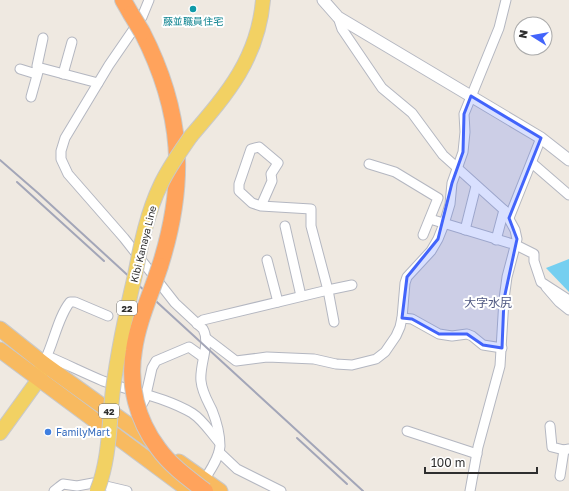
<svg xmlns="http://www.w3.org/2000/svg" width="569" height="491" font-family="'Golos Text','Noto Sans JP',sans-serif">
  <style>
    .water { fill: #75cff0 }
    .lines { fill: none; stroke-linecap: round; stroke-linejoin: round }
    .minor-casing { stroke: #b4b7c1; stroke-width: 11 }
    .tertiary-casing { stroke: #b4b7c1; stroke-width: 13 }
    .primary-casing { stroke: #c9c9c9; stroke-width: 16 }
    .trunk-casing { stroke: #c9c9c9; stroke-width: 17 }
    .motorway-casing { stroke: #c9c9c9; stroke-width: 18 }
    .minor { stroke: #fff; stroke-width: 9 }
    .tertiary { stroke: #fff; stroke-width: 11 }
    .primary { stroke: #f2d163; stroke-width: 14 }
    .trunk { stroke: #f8ba60; stroke-width: 15 }
    .motorway { stroke: #ffa35c; stroke-width: 16 }
    .rail { stroke: #a3a6b8; stroke-width: 2 }
    .primary-bridge-casing { stroke: #c9c9c9; stroke-width: 16; stroke-linecap: butt }
    .motorway-bridge-casing { stroke: #c9c9c9; stroke-width: 18; stroke-linecap: butt }
    .primary-bridge { stroke: #f2d163; stroke-width: 14 }
    .motorway-bridge { stroke: #ffa35c; stroke-width: 16 }
    .marked { fill: #4264fb; fill-opacity: 0.2; stroke: #4264fb; stroke-width: 3; stroke-linejoin: round }
    .culture-dot { fill: #0f9aa8; stroke: #fff; stroke-width: 1.5 }
    .shop-dot { fill: #3f7fe0; stroke: #fff; stroke-width: 1.5 }
    .labels { text-anchor: middle; dominant-baseline: central; stroke-width: 4; stroke-linejoin: round; paint-order: stroke }
    .shield { fill: #fff; stroke: #6d6d6d; stroke-width: 1 }
    .shield-label { font-size: 9px; font-weight: bold; fill: #2e2e2e }
    .culture-label { font-size: 10px; fill: #0d838f; stroke: #fff }
    .street-label { font-size: 10px; fill: #2e2e2e; stroke: #fff }
    .shop-label { font-size: 10px; fill: #366cbe; stroke: #fff; text-anchor: start }
    .quarter-label { font-size: 12px; fill: #4d5680; stroke: #fff }
  </style>
  <rect width="100%" height="100%" fill="#efe9e1"/>
  <!-- water -->
  <polygon class="water" points="569,259 569,292 546,268"/>
  <g class="lines">
    <defs>
      <g id="minor">
        <path d="M 149,0 L 142,17 L 109,65 L 65,138 L 61,151 L 61,159 L 68,174 L 124,238 L 175,303 L 203,329 C 211,343 199,365 201,381 C 202,392 207,400 212,410 C 216,420 220,435 220,446 C 219,459 209,472 203,482"/>
        <polyline points="338,17 342,29 382,88 412,113 443,155 504,210 515,230 517,239 507,277 504,299 500,366 478,447 470,491"/>
        <polyline points="20,69 33,73 41,68 98,83"/>
        <polyline points="63,74 72,42"/>
        <polyline points="31,97 38,72 37,66 43,38"/>
        <polyline points="532,163 569,195"/>
        <polyline points="369,164 395,172 438,198 423,235"/>
        <polyline points="509,218 541,138"/>
        <polyline points="430,219 516,245 534,254 534,261 541,282 569,300"/>
        <polyline points="285,226 301,296"/>
        <polyline points="465,230 476,186"/>
        <polyline points="496,240 504,210"/>
        <polyline points="267,260 278,302"/>
        <polyline points="546,287 559,302 569,310"/>
        <polyline points="402,318 412,319 439,334 452,336 467,334 472,336 483,345 502,348"/>
        <polyline points="334,322 328,290 352,285"/>
        <polyline points="197,324 203,320 328,290 311,226 311,209 261,206 252,203 239,191 239,184 251,149 259,147 278,163 271,174 272,181 261,206"/>
        <polyline points="206,338 236,361 267,357 314,359 336,364 352,365 376,359 385,352 396,336 400,327 402,318 405,283 407,277 431,251 438,239 444,224 450,204 452,183 463,152 465,132 464,114 499,28 506,0"/>
        <path d="M 47,356 C 66,364 84,373 103,381 C 133,392 165,397 192,413 C 203,420 211,433 219,442"/>
        <path d="M 45,360 C 54,342 58,317 70,302 L 75,302 L 108,316"/>
        <polyline points="138,412 145,399 152,368 156,361 189,347 203,357"/>
        <polyline points="550,426 552,447 564,450 569,449"/>
        <polyline points="407,431 477,454"/>
        <polyline points="219,452 237,469 281,491"/>
        <polyline points="560,476 564,450"/>
        <polyline points="54,491 59,487 63,484 77,486 93,483 127,491"/>
      </g>
      <polyline id="tertiary" points="323,0 338,17 541,138 569,160"/>
      <g id="primary">
        <path d="M 191,136 C 228,93 258,58 263,0"/>
        <polyline points="0,433 39,379 42,368"/>
      </g>
      <g id="trunk">
        <polyline points="0,329 44,364 155,444"/>
        <polyline points="0,350 190,491"/>
        <polyline points="179,462 220,491"/>
      </g>
      <g id="motorway">
        <polyline points="123,0 131,14"/>
        <path d="M 142,32 C 183,112 187,181 160,266"/>
      </g>
    </defs>
    <!-- minor casing -->
    <use href="#minor" class="minor-casing"/>
    <!-- tertiary casing -->
    <use href="#tertiary" class="tertiary-casing"/>
    <!-- primary casing -->
    <use href="#primary" class="primary-casing"/>
    <!-- trunk casing -->
    <use href="#trunk" class="trunk-casing"/>
    <!-- motorway casing -->
    <use href="#motorway" class="motorway-casing"/>
    <!-- minor -->
    <use href="#minor" class="minor"/>
    <!-- tertiary -->
    <use href="#tertiary" class="tertiary"/>
    <!-- primary -->
    <use href="#primary" class="primary"/>
    <!-- trunk -->
    <use href="#trunk" class="trunk"/>
    <!-- motorway -->
    <use href="#motorway" class="motorway"/>
    <!-- rail -->
    <g class="rail">
      <polyline points="0,160 38,193 363,491"/>
      <polyline points="17,182 104,261"/>
      <polyline points="297,438 347,484"/>
    </g>
    <defs>
      <path id="primary-bridge" d="M 97,491 C 110,459 109,422 113,389 C 118,351 126,313 135,275 C 141,244 147,213 161,184 C 169,167 180,152 191,136"/>
      <g id="motorway-bridge">
        <polyline points="131,14 142,32"/>
        <path d="M 160,266 C 151,294 138,321 134,350 C 128,385 137,420 158,448 C 170,465 188,478 205,491"/>
      </g>
    </defs>
    <!-- primary-bridge casing -->
    <use href="#primary-bridge" class="primary-bridge-casing"/>
    <!-- motorway-bridge casing -->
    <use href="#motorway-bridge" class="motorway-bridge-casing"/>
    <!-- primary-bridge -->
    <use href="#primary-bridge" class="primary-bridge"/>
    <!-- motorway-bridge -->
    <use href="#motorway-bridge" class="motorway-bridge"/>
  </g>
  <!-- marked area -->
  <path class="marked" d="M 471,96 L 541,138 L 509,218 L 517,239 L 504,299 L 502,348 L 483,345 L 467,334 L 439,334 L 412,319 L 402,318 L 407,277 L 438,239 L 452,183 L 463,152 L 464,114 Z"/>
  <!-- markers -->
  <circle class="culture-dot" cx="193" cy="9" r="4"/>
  <circle class="shop-dot" cx="48" cy="432" r="4"/>
  <g class="labels">
    <!-- shield labels -->
    <g class="shield">
      <rect x="117" y="301" width="20" height="14" rx="3"/>
      <rect x="99" y="404" width="20" height="14" rx="3"/>
    </g>
    <g class="shield-label">
      <text x="127" y="308">22</text>
      <text x="109" y="411">42</text>
    </g>
    <!-- culture labels -->
    <g class="culture-label">
      <text x="193" y="21">藤並職員住宅</text>
    </g>
    <!-- street labels -->
    <g class="street-label">
      <text transform="translate(143 244) rotate(-76)">Kibi Kanaya Line</text>
    </g>
    <!-- shop labels -->
    <g class="shop-label">
      <text x="56" y="432">FamilyMart</text>
    </g>
    <!-- quarter labels -->
    <g class="quarter-label">
      <text x="488" y="302">大字水尻</text>
    </g>
  </g>
  <!-- north arrow -->
  <g transform="translate(533 36) rotate(281)"><circle r="19" fill="#ffffff" stroke="#ababab"/>
  <path d="M0-3L7 15L0 10L-7 15Z" fill="#4264fb"/>
  <text y="-6" font-size="11" font-weight="bold" text-anchor="middle" fill="#2e2e2e">N</text>
  </g>
  <!-- scale -->
  <path d="M425 467v6h112v-6" fill="none" stroke="#2e2e2e" stroke-width="2"/>
  <text x="431" y="467" font-size="12" fill="#2e2e2e" stroke="#ffffff" stroke-width="3" paint-order="stroke">100 m</text>
</svg>
